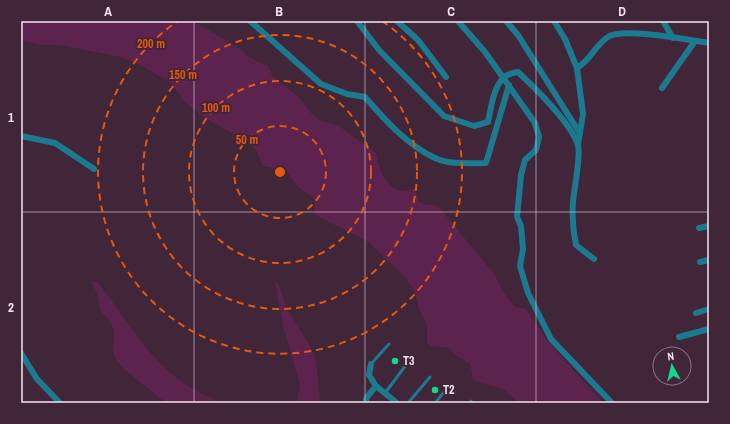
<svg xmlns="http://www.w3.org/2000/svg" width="730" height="424" font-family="'Archivo Narrow',sans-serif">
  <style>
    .green { fill: #5b234d }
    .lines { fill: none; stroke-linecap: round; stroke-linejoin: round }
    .service { stroke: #1b7a90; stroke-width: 3 }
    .minor { stroke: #1b7a90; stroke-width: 6 }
    .grid { fill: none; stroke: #f6e4f0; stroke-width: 1; stroke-opacity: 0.55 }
    .ring { fill: none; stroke: #e8590c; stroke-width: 2; stroke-dasharray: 7 5 }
    .poi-dot { fill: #12d98a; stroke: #412639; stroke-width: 1.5 }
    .labels { text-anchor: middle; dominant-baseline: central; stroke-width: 4; stroke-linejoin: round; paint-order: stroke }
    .poi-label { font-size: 12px; font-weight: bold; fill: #f6e4f0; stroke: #412639; text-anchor: start }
    .centre { fill: #e8590c; stroke: #412639; stroke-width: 2 }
    .ring-label { font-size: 12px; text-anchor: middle; font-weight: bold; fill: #e8590c; stroke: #412639; stroke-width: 4; stroke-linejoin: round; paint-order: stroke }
    .neatline { fill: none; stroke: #f6e4f0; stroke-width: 1.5 }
    .grid-label { font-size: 13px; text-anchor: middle; font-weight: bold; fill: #f6e4f0 }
  </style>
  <rect width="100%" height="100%" fill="#412639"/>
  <!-- green -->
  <g class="green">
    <path d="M 21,21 L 194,21 C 206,30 219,35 231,43 C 244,51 252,62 268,65 L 273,77 L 298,96 L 311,113 L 321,121 L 339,126 L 376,153 C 378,166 385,190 403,191 C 406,191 411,189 415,188 L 419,202 C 425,206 431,204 438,206 L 495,275 L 502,290 L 515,307 L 526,309 L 546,339 L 603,403 L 519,403 L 505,390 L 473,380 L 470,364 L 454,354 L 449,348 L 431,346 L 427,343 L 427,325 L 419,309 L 415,292 L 406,278 L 367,241 L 319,217 L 315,214 L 314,198 L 298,187 L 286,170 L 263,166 L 255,148 L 249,143 L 202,116 L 184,101 L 172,84 L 139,64 L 120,57 L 61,45 L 43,45 L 21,41 Z"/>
    <path d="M 91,282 L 97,282 L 103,289 C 129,323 148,359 185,384 C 196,392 209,396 221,403 L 166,403 L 124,369 L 117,361 L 113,354 L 114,332 L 111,323 L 100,310 L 97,293 Z"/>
    <polygon points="275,282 278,283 286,307 310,346 316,361 320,403 296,403 300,389 299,381 283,326"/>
  </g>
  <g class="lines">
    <!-- service -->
    <g class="service">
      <polyline points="371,364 389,344"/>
      <polyline points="385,393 412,357"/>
      <polyline points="408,403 430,377"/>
      <polyline points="435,403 449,386"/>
      <polyline points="469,403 471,401"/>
    </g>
    <!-- minor -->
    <g class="minor">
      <path d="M 250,21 L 321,84 L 347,94 L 365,97 C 384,119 407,145 435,158 C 450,165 470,163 486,163 L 509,85"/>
      <path d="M 357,21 L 379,50 L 444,116 L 474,126 L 488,122 C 492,104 494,73 518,72 C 535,88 571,123 578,145 C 581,157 574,189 573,202 C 572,216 573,231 576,245 L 594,259"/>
      <polyline points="397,21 418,40 446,77"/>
      <polyline points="458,21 485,52 535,123 539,137 536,150 525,160 521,175 517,217 521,226 523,249 520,266 528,293 551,339 612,403"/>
      <polyline points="506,21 518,35 579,132"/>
      <path d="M 554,21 L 565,39 L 577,68 C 591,60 595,45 608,37 C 623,27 689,40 709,43"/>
      <polyline points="663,21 673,38"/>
      <polyline points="577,68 583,114 578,145"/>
      <polyline points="662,88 695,41"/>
      <polyline points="21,136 55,143 94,169"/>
      <polyline points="699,228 709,226"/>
      <polyline points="700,262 709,260"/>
      <polyline points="696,313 709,309"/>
      <polyline points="679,337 709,329"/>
      <polyline points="21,353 37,379 60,403"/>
      <polyline points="371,364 369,375 376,386 397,403"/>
      <polyline points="365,403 367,397 376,386"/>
    </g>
  </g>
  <!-- grid -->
  <path class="grid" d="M 194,21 L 194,403M 365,21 L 365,403M 536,21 L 536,403M 21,212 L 709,212"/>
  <!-- distance rings -->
  <g class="ring">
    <circle cx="280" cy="172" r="46"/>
    <circle cx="280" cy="172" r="91"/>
    <circle cx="280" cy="172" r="137"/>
    <path d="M382 21A182 182 0 1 1 178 21"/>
  </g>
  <!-- markers -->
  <g class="poi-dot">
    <circle cx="395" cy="361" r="4"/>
    <circle cx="435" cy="390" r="4"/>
  </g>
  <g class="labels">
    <!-- poi labels -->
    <g class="poi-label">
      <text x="403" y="361">T3</text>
      <text x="443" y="390">T2</text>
    </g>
  </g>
  <circle cx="280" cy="172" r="6" class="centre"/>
  <g class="ring-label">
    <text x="151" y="48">200 m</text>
    <text x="183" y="79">150 m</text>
    <text x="216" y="112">100 m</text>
    <text x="247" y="144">50 m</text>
  </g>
  <!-- border -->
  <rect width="730" height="424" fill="none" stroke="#412639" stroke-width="44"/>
  <!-- north arrow -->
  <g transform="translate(672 366) rotate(352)"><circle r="19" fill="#412639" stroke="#897282"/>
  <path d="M0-3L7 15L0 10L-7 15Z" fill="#12d98a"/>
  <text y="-6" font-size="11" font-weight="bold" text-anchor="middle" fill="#f6e4f0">N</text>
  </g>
  <rect x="22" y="22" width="686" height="380" class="neatline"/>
  <g class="grid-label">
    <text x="108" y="16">A</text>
    <text x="279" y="16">B</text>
    <text x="451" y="16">C</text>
    <text x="622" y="16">D</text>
    <text x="11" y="122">1</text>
    <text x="11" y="312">2</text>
  </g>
</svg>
